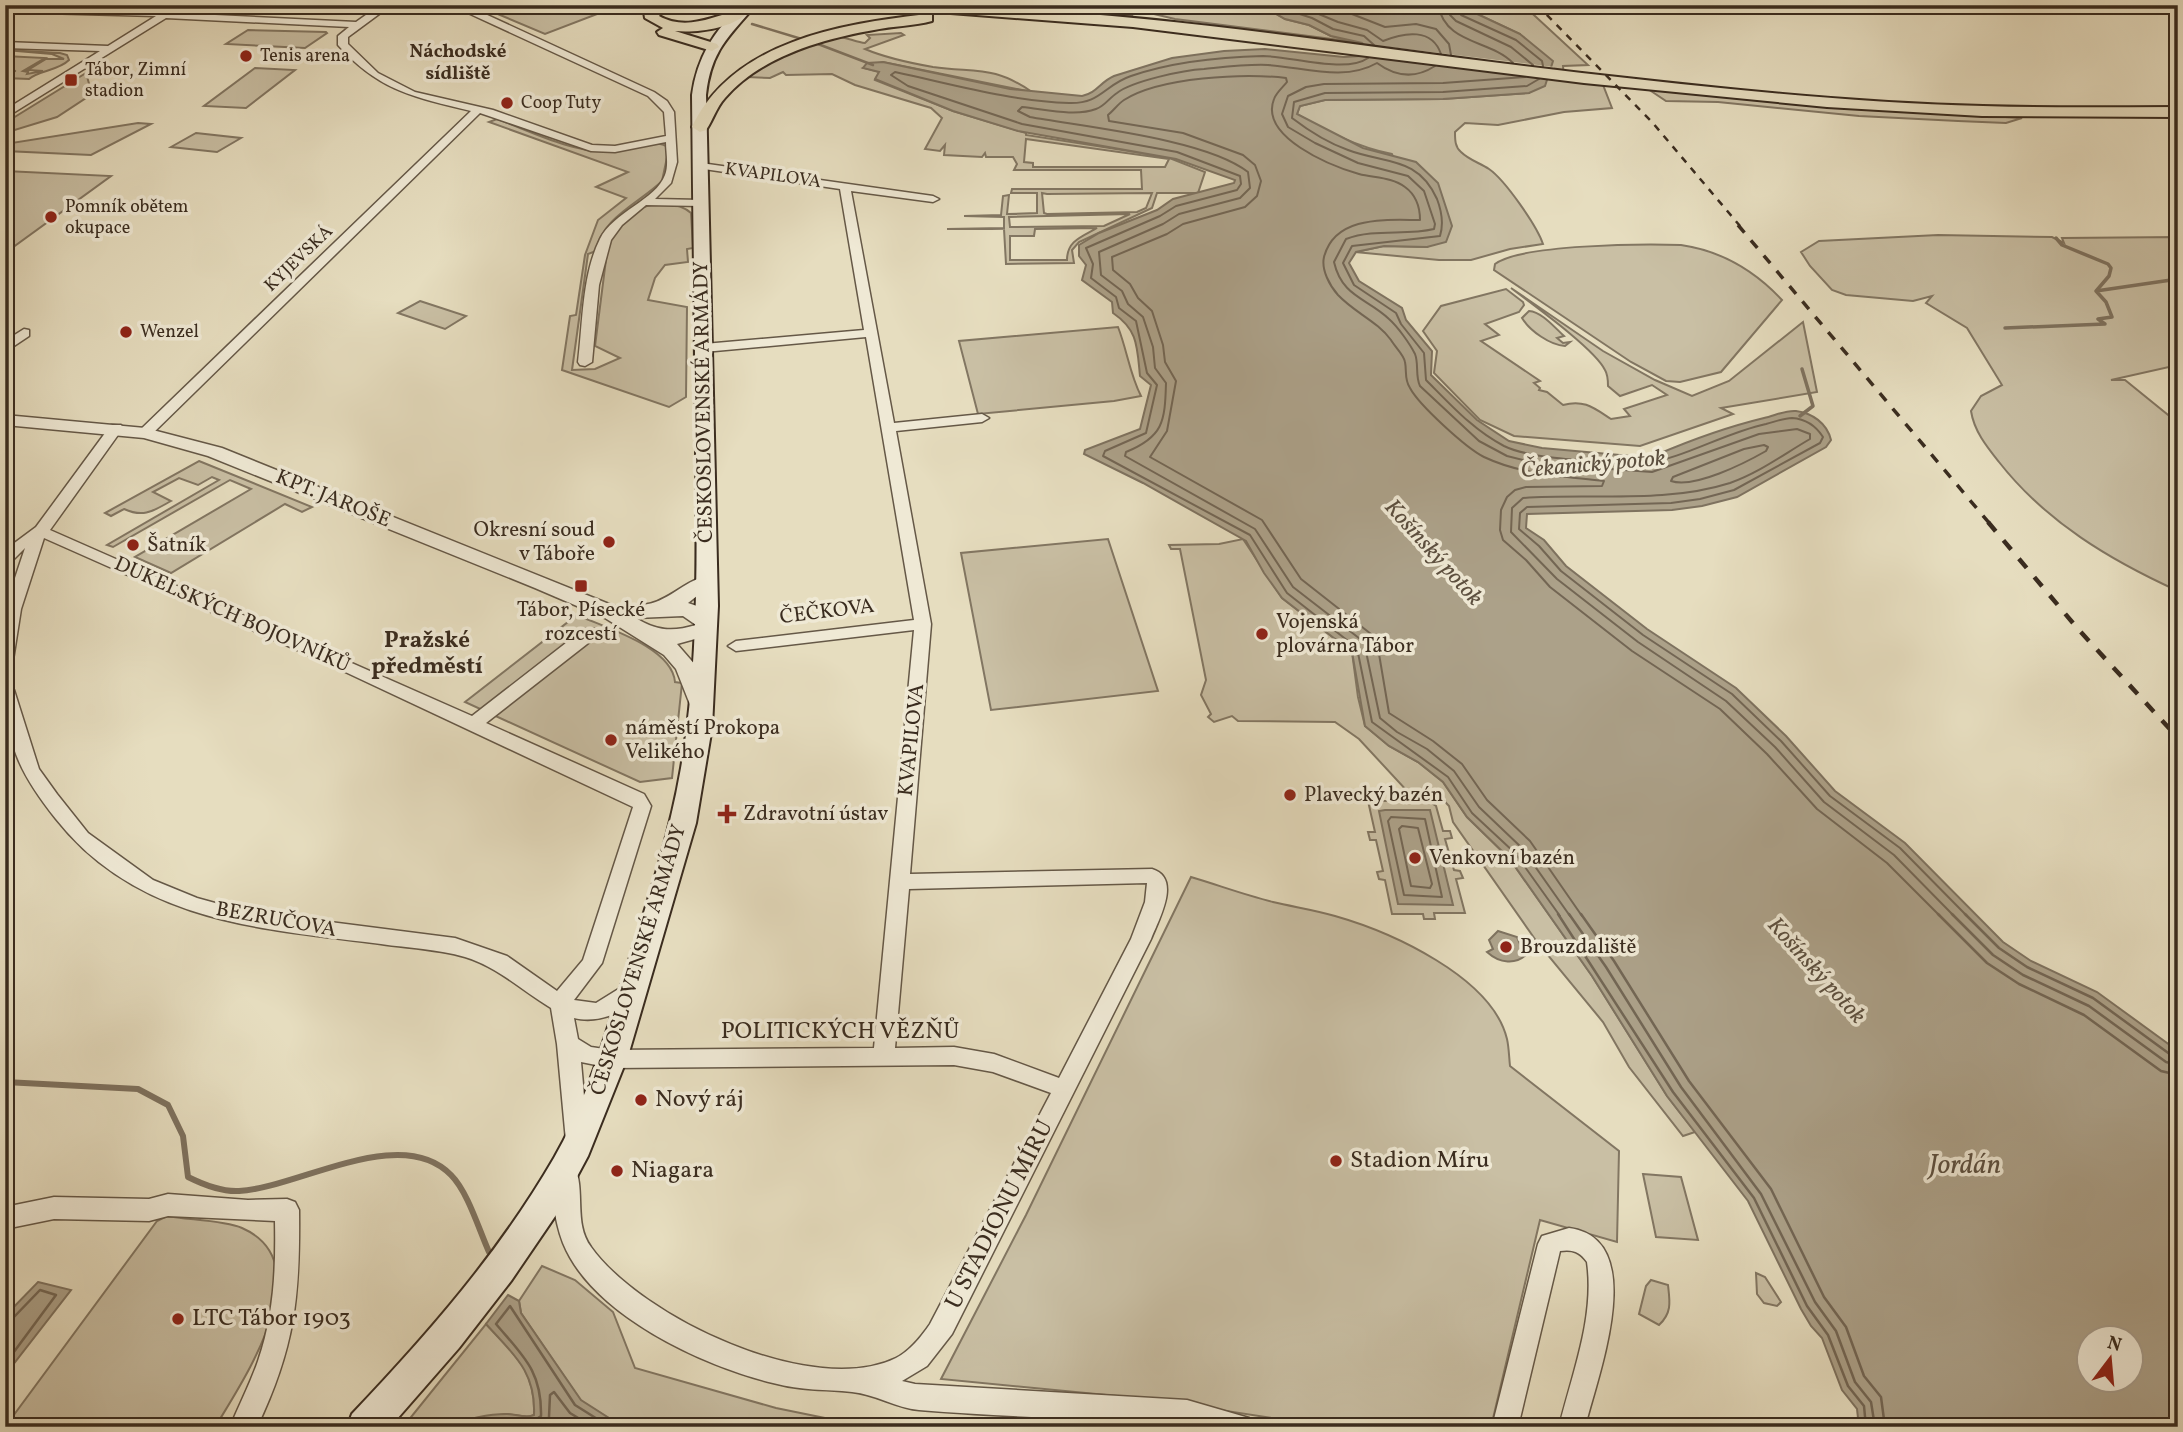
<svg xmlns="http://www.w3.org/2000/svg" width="2183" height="1432" font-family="Vollkorn,serif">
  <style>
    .green { fill: #c9bfa4; stroke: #827662; stroke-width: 2; fill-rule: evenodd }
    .water { fill: #aca189; stroke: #7e725f; stroke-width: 2; fill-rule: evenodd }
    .pier { fill: #e6ddbf }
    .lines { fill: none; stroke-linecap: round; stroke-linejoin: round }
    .shore-far1 { stroke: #736654; stroke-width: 2 }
    .shore { stroke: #736654; stroke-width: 2.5 }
    .stream-far2 { stroke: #7e725f; stroke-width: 2.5 }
    .stream-far1 { stroke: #7e725f; stroke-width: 3.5 }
    .stream { stroke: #7e725f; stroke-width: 6 }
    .minor-casing { stroke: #655847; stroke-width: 3 }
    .tertiary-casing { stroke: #655847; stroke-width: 3 }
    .secondary-casing { stroke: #3a2c1f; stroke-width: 4 }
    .primary-casing { stroke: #3a2c1f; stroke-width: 4 }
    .minor { fill: #efe9d5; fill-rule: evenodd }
    .tertiary { fill: #efe9d5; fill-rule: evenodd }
    .secondary { fill: #efe9d5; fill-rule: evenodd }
    .primary { fill: #e6ddbf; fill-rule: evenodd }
    .rail-far2 { stroke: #3a2c1f; stroke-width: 2.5; stroke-dasharray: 7 7; stroke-linecap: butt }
    .rail-far1 { stroke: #3a2c1f; stroke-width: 3.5; stroke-dasharray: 10 10; stroke-linecap: butt }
    .rail { stroke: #3a2c1f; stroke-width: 4.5; stroke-dasharray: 12 12; stroke-linecap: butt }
    .poi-dot { fill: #8f2418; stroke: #efe9d5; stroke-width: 2.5 }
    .labels { text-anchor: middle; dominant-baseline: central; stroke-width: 7; stroke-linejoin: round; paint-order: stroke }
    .far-poi-label { font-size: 18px; fill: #3a2c1f; stroke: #efe9d5; text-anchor: start }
    .far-street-label { font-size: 18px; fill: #3a2c1f; stroke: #efe9d5 }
    .far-neighbourhood-label { font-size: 19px; font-weight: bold; fill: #3a2c1f; stroke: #efe9d5 }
    .street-label { font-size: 21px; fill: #3a2c1f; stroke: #efe9d5 }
    .poi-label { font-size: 21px; fill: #3a2c1f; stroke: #efe9d5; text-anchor: start }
    .water-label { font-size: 23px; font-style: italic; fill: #5c4f3f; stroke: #efe9d5 }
    .neighbourhood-label { font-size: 23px; font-weight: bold; fill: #3a2c1f; stroke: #efe9d5 }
    .near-street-label { font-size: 24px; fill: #3a2c1f; stroke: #efe9d5 }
    .near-poi-label { font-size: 24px; fill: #3a2c1f; stroke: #efe9d5; text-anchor: start }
    .near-water-label { font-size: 28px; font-style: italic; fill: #5c4f3f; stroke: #efe9d5 }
  </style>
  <rect width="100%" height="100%" fill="#e6ddbf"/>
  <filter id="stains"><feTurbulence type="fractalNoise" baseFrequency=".00286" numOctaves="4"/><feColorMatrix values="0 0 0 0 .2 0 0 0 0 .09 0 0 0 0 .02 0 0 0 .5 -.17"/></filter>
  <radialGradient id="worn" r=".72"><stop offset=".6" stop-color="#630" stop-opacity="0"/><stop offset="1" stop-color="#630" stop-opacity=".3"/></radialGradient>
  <!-- green -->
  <g class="green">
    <polygon points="468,5 615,5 618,6 545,34 493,12"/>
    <polygon points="1038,5 1098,5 1133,16 1023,8"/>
    <polygon points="1116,5 1261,5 1285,19 1309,25 1331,36 1363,43 1175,19"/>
    <path d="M 1458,5 L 1523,5 L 1588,65 L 1563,66 L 1564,79 L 1603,85 L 1612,108 L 1564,112 L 1498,125 L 1465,123 L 1455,132 C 1455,140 1455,147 1461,152 C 1469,160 1480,163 1489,169 C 1505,180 1537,226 1543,244 L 1510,249 L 1471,260 L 1439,260 L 1355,252 L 1384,246 L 1427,247 L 1392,154 C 1357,147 1328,132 1297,114 L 1300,106 L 1325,100 L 1443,99 L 1529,93 L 1520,34 Z"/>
    <polygon points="248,30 326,32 327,33 305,48 226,44"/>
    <path d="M 901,33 L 904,35 L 865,49 C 886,58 910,63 933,67 C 976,73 993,65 1032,92 L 883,62 L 864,68 L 880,72 L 875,80 L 953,111 L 1026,133 L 1026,135 L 1167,157 L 1205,172 L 1198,193 L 1157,193 L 1152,208 L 1079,242 L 1072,250 L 1074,263 L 1006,264 L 1004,229 L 947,229 L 1004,228 L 1004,217 L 964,216 L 1001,215 L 1003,196 L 1009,195 L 1007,214 L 1037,213 L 1037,193 L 1011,193 L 1012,189 L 1142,189 L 1141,170 L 1014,170 L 1017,164 L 1013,157 L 986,157 L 985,153 L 982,157 L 944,155 L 945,145 L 940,151 L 925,149 L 942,118 L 931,108 L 855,85 L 832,74 L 786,75 L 783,72 L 770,78 L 745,77 C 765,65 816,38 838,37 C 846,37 856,42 865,43 L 870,38 L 867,35 ZM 1026,139 L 1169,159 L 1165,167 L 1033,167 L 1033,163 L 1024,162 ZM 1042,193 L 1047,194 L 1152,193 L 1146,208 L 1137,212 L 1047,214 L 1044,213 ZM 1130,214 L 1104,226 L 1010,227 L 1009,217 ZM 1097,228 C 1081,237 1067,241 1067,260 L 1010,260 L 1010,236 L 1034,236 L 1035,229 Z"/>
    <path d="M 5,50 L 60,53 L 67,55 L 69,60 C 58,71 39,70 29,79 L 5,78 L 5,74 L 13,74 L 5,72 L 16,71 L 5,70 L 5,56 L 45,58 L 23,71 L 28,72 L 27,74 L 43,71 L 28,70 L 46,59 L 64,59 L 52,54 Z"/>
    <polygon points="255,68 295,70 246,108 204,106"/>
    <polygon points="86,73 92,94 57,117 5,133 5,123"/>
    <polygon points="1645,87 1839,107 2022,118 2006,123 1958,121 1859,116 1718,102 1666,101"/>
    <path d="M 497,119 C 528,130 573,153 606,151 C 623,150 656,136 669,148 L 662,181 C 641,202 601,218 596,251 L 588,254 L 572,370 L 595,369 L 620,358 L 595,346 L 609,236 C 618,228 628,217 638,210 C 652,201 679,202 691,213 L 693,248 L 687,249 L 688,262 L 665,265 L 655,278 L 648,300 L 687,307 L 686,397 L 669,407 L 562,370 L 570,316 L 576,315 L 585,255 L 598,220 L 626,198 L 596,187 L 628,172 L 489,122 Z"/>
    <polygon points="138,123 151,124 91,155 5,151 5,144"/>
    <polygon points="196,133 241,138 217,152 171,147"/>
    <polygon points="5,171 111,176 5,253"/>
    <path d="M 1938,235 L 2052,237 L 2064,243 L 2062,238 L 2178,237 L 2178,365 L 2111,380 L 2125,380 L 2178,423 L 2178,591 C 2110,560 2046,522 1999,462 C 1987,447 1974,431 1971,411 L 1981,396 L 2002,385 L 1967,328 L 1926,303 L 1932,296 L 1913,301 L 1846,295 L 1832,290 L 1810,266 L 1801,252 L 1819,241 Z"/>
    <path d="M 1681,245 C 1722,251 1755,271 1782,300 L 1721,372 L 1680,382 L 1666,381 L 1631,362 L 1494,270 L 1495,264 C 1522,244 1644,244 1681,245 Z"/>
    <path d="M 1511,288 L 1603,351 L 1655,380 L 1692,396 L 1729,381 L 1803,322 L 1817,392 L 1721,408 L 1733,414 L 1640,446 L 1514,436 L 1480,420 L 1434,373 L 1437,351 L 1423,331 L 1441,306 L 1506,289 L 1523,302 L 1524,305 L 1519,312 L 1485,324 L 1499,335 L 1481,341 L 1540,381 L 1534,383 L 1540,388 L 1539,390 L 1547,392 L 1563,405 C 1584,399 1594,408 1611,419 L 1630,416 L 1624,409 L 1667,395 L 1652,385 L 1620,396 L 1608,386 C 1608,381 1608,375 1605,370 C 1595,349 1532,304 1511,288 Z"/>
    <polygon points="420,301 466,316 445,329 398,313"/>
    <path d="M 1529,311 C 1542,312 1554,327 1564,336 L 1557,338 L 1563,343 L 1570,342 L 1565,346 C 1550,345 1530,331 1522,318 Z"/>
    <path d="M 1118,327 C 1127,350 1130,375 1141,396 L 1114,401 L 978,414 L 959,341 Z"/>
    <path d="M 199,461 L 312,507 L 302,512 L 285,504 L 171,573 L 135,557 L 251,489 L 230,480 L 113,547 L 107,545 L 219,480 L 212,477 L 198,485 L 179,478 L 153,492 L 171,501 C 153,511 144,518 124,509 L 111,516 L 105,513 Z"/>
    <polygon points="1108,539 1158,691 991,710 961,553"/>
    <polygon points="1243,539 1282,598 1352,652 1358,697 1365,726 1389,746 1418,762 1443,782 1467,817 1509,858 1592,976 1667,1096 1695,1132 1683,1136 1629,1067 1603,1022 1537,942 1453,822 1449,806 1435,791 1408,792 1359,739 1335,722 1238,721 1232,716 1214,722 1208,717 1211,714 1201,695 1206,680 1180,549 1171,549 1169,545 1219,544"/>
    <path d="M 577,615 C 606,628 672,647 675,682 L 682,683 L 672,778 L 640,782 L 465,702 Z"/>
    <polygon points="1395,796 1405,796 1407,800 1427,800 1436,806 1443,831 1450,831 1452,838 1445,839 1454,870 1460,871 1463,878 1456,879 1465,913 1434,913 1435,919 1424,919 1423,914 1392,914 1385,880 1379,879 1377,872 1383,871 1376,840 1370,840 1368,832 1375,832 1368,801 1396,801"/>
    <path d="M 1191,877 C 1218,885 1245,895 1273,902 C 1294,907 1315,910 1335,916 C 1391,932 1492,977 1507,1039 C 1509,1048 1509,1057 1510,1066 L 1619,1151 L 1617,1242 L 1540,1220 L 1491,1427 L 1330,1427 L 1148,1399 L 941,1379 L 1026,1215 Z"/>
    <polygon points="1643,1174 1681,1177 1698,1240 1656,1237"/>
    <path d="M 167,1216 C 188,1220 223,1220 242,1228 C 322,1263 245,1377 217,1424 L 209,1423 L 206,1427 L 5,1427 L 157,1221 Z"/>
    <polygon points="542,1266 575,1280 613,1312 635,1368 776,1408 869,1427 623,1427 581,1401 521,1313 519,1301"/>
    <polygon points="1756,1273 1765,1277 1781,1302 1777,1306 1764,1303 1757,1294"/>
    <path d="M 1651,1280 L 1668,1285 C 1670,1302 1672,1313 1659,1325 L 1639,1314 L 1646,1286 Z"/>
    <path d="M 486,1324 C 514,1354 536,1370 534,1415 L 529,1417 L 506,1414 L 461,1421 L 446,1427 L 403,1427 Z"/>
  </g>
  <!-- water -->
  <g class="water">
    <path d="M 1261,5 L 1458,5 L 1520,34 L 1553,61 L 1545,86 L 1529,93 L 1443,99 L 1325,100 L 1300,106 L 1297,114 L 1363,148 L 1416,162 L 1438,183 L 1452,226 L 1446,242 L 1427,247 L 1384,246 L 1356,252 L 1349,263 L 1359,281 L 1402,308 L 1406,320 L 1432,351 L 1431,375 L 1477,420 L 1509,441 L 1542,448 L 1642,457 L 1656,455 C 1691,440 1727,427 1764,418 C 1774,416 1785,410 1796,411 C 1812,413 1827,423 1831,440 L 1826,447 L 1737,497 L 1702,506 L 1672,510 L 1527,514 L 1526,528 L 1544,540 L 1566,566 L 1647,629 L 1736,688 L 1786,736 L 1835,791 L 1905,843 L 2003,942 L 2031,961 L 2097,992 L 2178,1051 L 2178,1427 L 1859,1427 L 1857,1409 L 1842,1390 L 1822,1338 L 1811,1326 L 1801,1309 L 1748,1201 L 1667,1096 L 1592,976 L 1509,858 L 1467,817 L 1443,782 L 1418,762 L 1389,746 L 1365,726 L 1352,652 L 1282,598 L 1264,573 L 1246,541 L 1143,483 L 1084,454 L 1085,450 L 1140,429 L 1151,385 L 1140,376 C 1137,346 1138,330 1113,313 L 1112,302 L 1082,280 L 1086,265 L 1079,256 L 1079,245 L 1099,233 L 1157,210 L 1173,199 L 1234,183 L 1235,180 L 1176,159 L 1018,131 L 953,111 L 875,79 L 879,72 L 863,68 L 867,63 L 883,62 L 1010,89 L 1082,96 C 1097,93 1100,82 1114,76 L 1172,58 L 1224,51 L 1265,49 L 1344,57 L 1360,56 L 1368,49 L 1362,43 L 1331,36 L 1309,25 L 1285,19 ZM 2088,1338 L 2130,1338 L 2130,1380 L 2088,1380 Z"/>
    <polygon points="1385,810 1430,810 1453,905 1398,904 1379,811"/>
    <path d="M 1498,931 L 1517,937 L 1521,946 L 1520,950 L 1528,953 C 1516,966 1499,963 1487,952 L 1493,949 L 1489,940 Z"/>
    <polygon points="38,1282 71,1290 5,1375 5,1316"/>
    <path d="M 508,1295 L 519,1301 L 521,1313 L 581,1400 L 623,1427 L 446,1427 C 464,1420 487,1414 507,1414 C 517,1414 525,1419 534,1415 C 536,1371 513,1354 486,1324 Z"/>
  </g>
  <!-- pier -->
  <polygon class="pier" points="1331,40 1554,67 1552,71"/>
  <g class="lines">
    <!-- shore-far1 -->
    <g class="shore-far1">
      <polyline points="1272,5 1312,18 1333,29 1364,36 1374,45"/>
      <path d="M 1297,5 L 1338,22 L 1367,30 L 1383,41 C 1405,32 1432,28 1441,54"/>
      <polyline points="1329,5 1385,27 1416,24 1436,29 1449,44 1451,55"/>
      <path d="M 1438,5 C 1446,45 1489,39 1513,63"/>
      <polyline points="1448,5 1450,15 1456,21 1511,47 1533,65"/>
      <polyline points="1457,5 1461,15 1516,40 1542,61 1543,66"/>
      <path d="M 1368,58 C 1346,74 1290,56 1263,56 C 1219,57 1172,62 1131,76 C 1104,85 1101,104 1069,103 C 1010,101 952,84 895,72 L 891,75 L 908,86 L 1022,124 L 1177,152 L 1240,176 L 1241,184 L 1237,190 L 1176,206 L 1160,216 L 1086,248 L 1093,264 L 1091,278 L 1116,297 L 1119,308 L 1136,321 L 1147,373 L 1157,385 L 1146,433 L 1105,451 L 1103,456 L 1250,535 L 1287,593 L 1357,648 L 1372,722 L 1448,777 L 1472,813 L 1515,853 L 1560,916"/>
      <path d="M 1435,66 C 1415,79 1396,77 1377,63 C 1344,82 1303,67 1268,65 C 1247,64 1224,67 1204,69 C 1184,70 1132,81 1117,93 C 1109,98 1105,106 1096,109 C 1075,117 1044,109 1022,107 L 1018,111 L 1030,117 C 1085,127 1206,139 1248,172 L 1250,188 L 1240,198 L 1179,214 L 1163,224 L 1099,252 L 1101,275 L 1122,291 L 1128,304 L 1143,317 L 1153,347 L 1155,368 L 1166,383 C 1165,422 1163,437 1126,452 L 1125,456 L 1255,529 L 1293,587 L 1364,642 L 1380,718 L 1397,732 L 1427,749 L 1454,771 L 1479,807 L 1522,848 L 1570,916"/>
      <path d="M 1525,77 L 1443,83 L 1324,84 L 1306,87 L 1288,96 L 1282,114 L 1288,127 L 1315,143 L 1358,163 L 1408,176 L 1424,191 L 1435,224 L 1434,229 C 1405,236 1375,228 1346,239 L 1334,262 C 1342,297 1367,298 1389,319 C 1398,327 1410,344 1415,354 C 1419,364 1415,376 1420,386 L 1479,441 L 1507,456 L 1539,464 L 1652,472 L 1759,434 L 1797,429 L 1810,434 L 1810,439 C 1784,454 1759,473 1730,483 C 1664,504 1591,493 1523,498 L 1512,508 L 1511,532 L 1557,579 L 1638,642 L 1726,701 L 1775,747 L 1824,802 L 1894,855 L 1954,916"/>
      <path d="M 1539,79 L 1527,86 L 1443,92 L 1325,93 L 1294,102 L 1292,118 C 1309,131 1328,143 1348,150 C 1385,164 1418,156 1437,199 C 1442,212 1444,223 1440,236 L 1352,246 L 1343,263 L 1354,285 L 1396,313 L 1401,324 L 1424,353 L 1426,380 C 1450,404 1473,430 1504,446 C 1535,461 1607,461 1643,464 C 1685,458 1724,433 1766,424 C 1774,422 1784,418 1792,418 C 1806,419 1816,426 1823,437 L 1820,443 L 1734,490 L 1700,499 L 1671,503 L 1527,507 L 1520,513 L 1519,529 L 1539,546 L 1561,571 L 1643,635 L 1732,694 L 1781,741 L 1830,796 L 1900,848 L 1967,916"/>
      <path d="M 1764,445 L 1768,447 L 1766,451 C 1745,463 1694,489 1671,481 L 1673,477 L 1744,449 Z"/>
      <polygon points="1391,817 1425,819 1442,897 1404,895 1388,821"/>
      <polygon points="1402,826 1418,828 1432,884 1430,888 1411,886 1399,829"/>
      <path d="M 1582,916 L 1530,841 L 1487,800 L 1462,764 L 1433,741 L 1389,713 L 1378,648 L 1371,634 L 1301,579 L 1262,520 L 1150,457 L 1167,431 L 1176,381 L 1165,362 L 1163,345 L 1152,311 L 1138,298 L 1130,284 L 1113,270 L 1112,257 L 1167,234 L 1183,224 L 1245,207 L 1257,196 L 1261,181 L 1255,165 L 1243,155 L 1183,133 L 1109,121 L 1108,115 C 1114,110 1118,104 1124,100 C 1160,77 1244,73 1286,78 L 1287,82 C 1283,87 1276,93 1274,99 C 1259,137 1331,166 1359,174 C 1374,178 1392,177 1405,187 C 1416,195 1420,207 1420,220 C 1386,220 1335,215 1324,257 C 1321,270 1330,286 1338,295 C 1355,313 1377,321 1391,340 C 1395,347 1404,355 1405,362 C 1407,372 1404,379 1410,388 C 1419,405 1466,448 1484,457 C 1522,475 1563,476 1604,481 L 1602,486 L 1526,487 L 1515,490 L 1507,497 L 1501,510 L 1500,530 L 1503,540 L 1526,560 L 1550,587 L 1632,651 L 1720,709 L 1767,754 L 1817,809 L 1887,863 L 1940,916"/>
    </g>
    <!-- shore -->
    <g class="shore">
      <polyline points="1558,914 1673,1092 1754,1198 1807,1306 1828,1335 1848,1386 1864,1406 1866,1427"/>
      <polyline points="1569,914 1606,967 1681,1087 1761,1194 1815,1302 1836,1331 1855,1382 1871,1402 1875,1427"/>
      <polyline points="1581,914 1614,961 1689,1081 1771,1189 1824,1297 1846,1327 1864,1376 1881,1397 1885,1427"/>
      <polyline points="1938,914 1987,963 2019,984 2084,1015 2161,1071 2178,1075"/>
      <polyline points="1952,914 1993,955 2023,975 2089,1006 2166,1062 2178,1065"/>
      <polyline points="1965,914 1999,948 2027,967 2093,998 2171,1055 2178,1056"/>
      <polyline points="5,1320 13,1318 40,1290 56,1295 5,1364"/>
      <path d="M 472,1427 L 506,1422 L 529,1424 L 541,1416 C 542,1371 523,1356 496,1324 L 510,1306 L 575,1405 L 610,1427"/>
      <polyline points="544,1427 549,1417 550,1395 554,1392 570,1413 593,1427"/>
    </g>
    <!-- stream-far2 -->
    <g class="stream-far2">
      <polyline points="752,24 805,40"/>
      <polyline points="818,44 873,65"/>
    </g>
    <!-- stream-far1 -->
    <g class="stream-far1">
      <polyline points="2056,238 2062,245 2108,264 2111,268 2109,276 2097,290"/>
      <polyline points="2005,328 2105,324 2098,319 2112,317 2106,302 2096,291 2178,279"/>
      <polyline points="1800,416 1813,406 1802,369"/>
    </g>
    <!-- stream -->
    <path class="stream" d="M 5,1082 L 138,1089 L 168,1105 L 183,1136 L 188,1177 C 204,1185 221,1192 239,1191 C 298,1188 401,1123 451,1175 C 468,1192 479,1230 489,1252"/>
    <defs>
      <g id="minor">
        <path d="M 174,5 L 184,5 L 174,13 L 356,22 L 380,5 L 470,7 L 654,92 L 667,101 L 674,112 L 677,162 L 671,183 L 655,199 L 701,200 L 707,203 L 701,206 L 646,205 L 622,225 L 611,240 L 599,285 L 592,362 L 585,366 L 580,365 L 578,362 C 583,322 582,275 600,239 C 613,212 656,200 665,175 C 669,165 666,152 666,142 L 615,152 L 591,151 L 480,113 L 150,436 L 140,436 L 140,430 L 471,111 C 414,97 379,91 338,45 L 338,36 L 349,27 L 166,18 L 5,118 L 5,110 L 100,51 L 5,48 L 5,42 L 108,46 L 156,16 L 5,12 L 5,6 L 164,11 ZM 390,6 L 468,13 L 648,96 L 664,112 L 666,136 L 615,146 L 592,145 L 493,110 L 415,92 L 378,73 L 348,44 L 348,37 Z"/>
        <path d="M 701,163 L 933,196 L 939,199 L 933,202 L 851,191 L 894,423 L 982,414 L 989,418 L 982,422 L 896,431 L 931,624 L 910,874 L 1152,869 C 1182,878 1159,919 1151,939 L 952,1334 L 927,1366 L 902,1381 L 915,1384 L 1187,1400 L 1249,1418 L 1253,1427 C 1187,1427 1122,1422 1057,1418 C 1011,1416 965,1414 919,1410 C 896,1408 875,1394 852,1392 C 825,1389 802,1391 773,1383 C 703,1366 592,1315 563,1243 C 555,1222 548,1185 558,1165 L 566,1162 L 574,1165 C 586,1190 573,1223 591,1247 C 641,1317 812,1399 896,1358 C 910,1351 921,1337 930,1324 L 1051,1093 L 993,1072 L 954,1065 L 611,1068 L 581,1062 L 588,1141 L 585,1148 L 577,1151 L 569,1148 L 566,1141 L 557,1044 L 551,1008 C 521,990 498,967 465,957 C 438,949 408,948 381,944 C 261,929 137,922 56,819 C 20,774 5,743 5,684 L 14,690 L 39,769 L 57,794 L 88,833 L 153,880 L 197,898 L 244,911 L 455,938 L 507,956 L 557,991 L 583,960 L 633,807 L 324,662 L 44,538 L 21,609 L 13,660 L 5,665 L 5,608 L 25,548 L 11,562 L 5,564 L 5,550 L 36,527 L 111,425 L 121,425 L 123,428 L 50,530 L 472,716 L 584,629 L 596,629 L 598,633 L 596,637 L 486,723 L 644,794 L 651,806 L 602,963 L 574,1000 L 596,1003 L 633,980 L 640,982 L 643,988 C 631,1012 599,1024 574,1018 L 578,1039 L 591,1047 L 611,1050 L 874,1048 L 914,630 L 736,651 L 728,646 L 736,641 L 914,620 L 866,337 L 704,352 L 698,348 L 704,344 L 864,330 L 840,189 L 697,168 L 696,166 ZM 1147,883 L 1145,902 L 1131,939 L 1059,1078 L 994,1054 L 954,1047 L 895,1048 L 909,889 Z"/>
        <polygon points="24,329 29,330 29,336 5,352 5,341"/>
        <path d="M 168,1194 L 248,1200 L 287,1199 L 295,1202 L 299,1210 C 300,1297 295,1347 257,1427 L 230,1427 C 239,1405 250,1384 258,1361 C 274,1315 276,1269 275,1221 L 168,1216 L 149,1221 L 54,1219 L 5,1229 L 5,1207 L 54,1197 L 149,1199 Z"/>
        <path d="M 1569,1228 C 1651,1239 1597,1377 1585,1427 L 1559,1427 C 1572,1374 1595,1317 1587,1262 C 1580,1252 1573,1249 1560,1251 L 1518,1427 L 1492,1427 L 1538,1244 L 1542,1236 Z"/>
      </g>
      <path id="tertiary" d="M 5,415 L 145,428 L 222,448 L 614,606 C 625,606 638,606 648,604 C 670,601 694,572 713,577 L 716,581 L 688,603 L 703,608 L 717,623 L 713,634 L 677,644 L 697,667 L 712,707 L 709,712 L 701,715 L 693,712 L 676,669 L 664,655 L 605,618 L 535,588 L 208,456 L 144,438 L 5,425 ZM 683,616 L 696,625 C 673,632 656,631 636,618 Z"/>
      <path id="secondary" d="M 742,5 L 756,5 C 728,37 711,51 706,95 L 718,606 L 712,727 L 696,823 L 628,1056 L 588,1156 L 558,1212 L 511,1281 L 459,1348 L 390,1427 L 347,1427 L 352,1414 C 427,1335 499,1253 554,1158 C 587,1101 605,1036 625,973 C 646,906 669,838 681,768 C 699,663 697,556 696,450 C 695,331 693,213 692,95 C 697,58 714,30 742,5 Z"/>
      <g id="primary">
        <path d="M 651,5 L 667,5 L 659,16 C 686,31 712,17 739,10 L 746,14 C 730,29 696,33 675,31 L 717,44 L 719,47 L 712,51 L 659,35 L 657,32 L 663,28 L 645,18 L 644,12 Z"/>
        <path d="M 892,5 C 1123,5 1353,47 1582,73 C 1715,88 1850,103 1983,106 C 2048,108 2113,107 2178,107 L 2178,117 L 1982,116 L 1827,107 L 1584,83 L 1133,27 L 899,9 Z"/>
        <path d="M 927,14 L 932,15 L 932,21 C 913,26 893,26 874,30 C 822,39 760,57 725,98 C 716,108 713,120 706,130 L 700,132 L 692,127 C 733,41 841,24 927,14 Z"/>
      </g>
    </defs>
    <!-- minor casing -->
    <use href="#minor" class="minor-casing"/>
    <!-- tertiary casing -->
    <use href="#tertiary" class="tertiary-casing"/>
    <!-- secondary casing -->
    <use href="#secondary" class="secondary-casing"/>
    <!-- primary casing -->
    <use href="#primary" class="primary-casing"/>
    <!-- minor -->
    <use href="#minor" class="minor"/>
    <!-- tertiary -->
    <use href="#tertiary" class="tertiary"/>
    <!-- secondary -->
    <use href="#secondary" class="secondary"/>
    <!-- primary -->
    <use href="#primary" class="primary"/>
    <!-- rail-far2 -->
    <polyline class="rail-far2" points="1537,5 1652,122 1740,226"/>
    <!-- rail-far1 -->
    <polyline class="rail-far1" points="1738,225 1990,524"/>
    <!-- rail -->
    <polyline class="rail" points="1988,522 2078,629 2178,738"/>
  </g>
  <!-- markers -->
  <g class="poi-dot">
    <circle cx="246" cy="56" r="7"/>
    <rect x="64" y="73" width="14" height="14" rx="3.5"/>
    <circle cx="507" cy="103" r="7"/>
    <circle cx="51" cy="217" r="7"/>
    <circle cx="126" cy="332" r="7"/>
    <circle cx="609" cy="542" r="7"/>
    <circle cx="133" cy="545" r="7"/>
    <rect x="574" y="579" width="14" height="14" rx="3.5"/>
    <circle cx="1262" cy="634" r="7"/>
    <circle cx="611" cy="740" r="7"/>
    <circle cx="1290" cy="795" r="7"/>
    <path d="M723.5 803.5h7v7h7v7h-7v7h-7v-7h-7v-7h7z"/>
    <circle cx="1415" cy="858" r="7"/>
    <circle cx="1506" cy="947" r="7"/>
    <circle cx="641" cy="1100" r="7"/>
    <circle cx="1336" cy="1161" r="7"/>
    <circle cx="617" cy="1171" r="7"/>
    <circle cx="178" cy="1319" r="7"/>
  </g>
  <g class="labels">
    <!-- far-poi labels -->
    <g class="far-poi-label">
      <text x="260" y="56">Tenis arena</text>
      <text x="85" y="70">Tábor, Zimní<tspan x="85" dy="21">stadion</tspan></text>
      <text x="521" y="103">Coop Tuty</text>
      <text x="65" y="207">Pomník obětem<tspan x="65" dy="21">okupace</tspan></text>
      <text x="140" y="332">Wenzel</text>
    </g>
    <!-- far-street labels -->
    <g class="far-street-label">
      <text transform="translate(773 176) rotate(8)">KVAPILOVA</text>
      <text transform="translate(299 259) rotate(-44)">KYJEVSKÁ</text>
    </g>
    <!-- far-neighbourhood labels -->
    <g class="far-neighbourhood-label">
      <text x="458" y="52">Náchodské<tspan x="458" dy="22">sídliště</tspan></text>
    </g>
    <!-- street labels -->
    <g class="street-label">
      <text transform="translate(704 402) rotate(-91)">ČESKOSLOVENSKÉ ARMÁDY</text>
      <text transform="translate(333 499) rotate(22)">KPT. JAROŠE</text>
      <text transform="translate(827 612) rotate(-7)">ČEČKOVA</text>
      <text transform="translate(232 615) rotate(24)">DUKELSKÝCH BOJOVNÍKŮ</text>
      <text transform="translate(912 740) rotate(-84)">KVAPILOVA</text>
      <text transform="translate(276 920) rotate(10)">BEZRUČOVA</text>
      <text transform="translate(639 960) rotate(-73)">ČESKOSLOVENSKÉ ARMÁDY</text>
    </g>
    <!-- poi labels -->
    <g class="poi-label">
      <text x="595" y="530" text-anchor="end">Okresní soud<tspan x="595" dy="24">v Táboře</tspan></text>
      <text x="147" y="545">Šatník</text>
      <text x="581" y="610" text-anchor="middle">Tábor, Písecké<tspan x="581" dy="24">rozcestí</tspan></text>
      <text x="1276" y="622">Vojenská<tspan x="1276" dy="24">plovárna Tábor</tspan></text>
      <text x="625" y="728">náměstí Prokopa<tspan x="625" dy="24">Velikého</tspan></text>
      <text x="1304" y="795">Plavecký bazén</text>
      <text x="743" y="814">Zdravotní ústav</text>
      <text x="1429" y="858">Venkovní bazén</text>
      <text x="1520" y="947">Brouzdaliště</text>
    </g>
    <!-- water labels -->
    <g class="water-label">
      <text transform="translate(1593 465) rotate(-5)">Čekanický potok</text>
      <text transform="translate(1433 553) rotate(48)">Košínský potok</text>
      <text transform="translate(1816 971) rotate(48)">Košínský potok</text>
    </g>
    <!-- neighbourhood labels -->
    <g class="neighbourhood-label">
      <text x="427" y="641">Pražské<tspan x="427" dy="26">předměstí</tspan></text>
    </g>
    <!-- near-street labels -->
    <g class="near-street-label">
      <text x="840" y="1032">POLITICKÝCH VĚZŇŮ</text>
      <text transform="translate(1000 1215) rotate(-63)">U STADIONU MÍRU</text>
    </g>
    <!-- near-poi labels -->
    <g class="near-poi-label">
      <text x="655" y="1100">Nový ráj</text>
      <text x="1350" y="1161">Stadion Míru</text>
      <text x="631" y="1171">Niagara</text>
      <text x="192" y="1319">LTC Tábor 1903</text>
    </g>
    <!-- near-water labels -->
    <g class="near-water-label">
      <text x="1965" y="1165">Jordán</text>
    </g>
  </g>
  <!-- margin -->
  <rect width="2183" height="1432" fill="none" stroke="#e6ddbf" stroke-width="28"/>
  <rect x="7" y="7" width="2169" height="1418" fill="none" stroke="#3a2c1f" stroke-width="3.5"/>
  <rect x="14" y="14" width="2155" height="1404" fill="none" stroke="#3a2c1f" stroke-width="2"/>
  <!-- north arrow -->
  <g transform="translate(2110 1359) rotate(16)"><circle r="33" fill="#efe9d5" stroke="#a79d8c" stroke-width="2"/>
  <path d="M0-5L12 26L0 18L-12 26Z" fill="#8f2418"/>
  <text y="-10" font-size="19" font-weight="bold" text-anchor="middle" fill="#3a2c1f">N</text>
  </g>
  <rect width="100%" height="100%" filter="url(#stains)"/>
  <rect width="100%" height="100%" fill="url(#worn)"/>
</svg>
